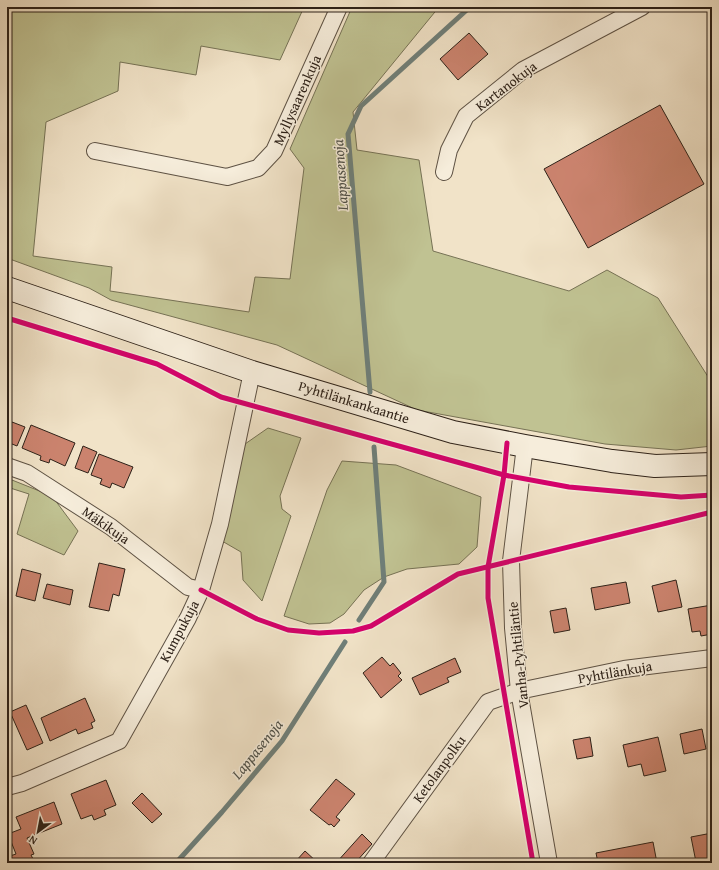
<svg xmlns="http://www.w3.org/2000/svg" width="719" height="870" font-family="'Gentium Book Plus',serif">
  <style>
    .green { fill: #c0c292; stroke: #767255 }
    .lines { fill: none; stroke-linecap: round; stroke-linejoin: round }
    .stream { stroke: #6f7f79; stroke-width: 5 }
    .building { fill: #cb836e; stroke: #2d2118 }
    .street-casing { stroke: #5e5244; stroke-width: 18 }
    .secondary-casing { stroke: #2d2118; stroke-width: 24 }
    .street { stroke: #f6eddb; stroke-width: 16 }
    .secondary { stroke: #f6eddb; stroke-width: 22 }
    .cycleway-casing { stroke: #f6eddb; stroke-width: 8 }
    .cycleway { stroke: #d6006c; stroke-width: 5 }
    .labels { text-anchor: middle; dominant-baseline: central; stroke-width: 3; stroke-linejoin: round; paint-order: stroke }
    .street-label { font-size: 14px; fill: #2d2118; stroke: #f6eddb }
    .water-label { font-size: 15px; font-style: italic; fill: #4e5048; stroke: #f6eddb }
  </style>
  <rect width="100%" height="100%" fill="#f1e3c8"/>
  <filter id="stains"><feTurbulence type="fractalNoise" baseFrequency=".005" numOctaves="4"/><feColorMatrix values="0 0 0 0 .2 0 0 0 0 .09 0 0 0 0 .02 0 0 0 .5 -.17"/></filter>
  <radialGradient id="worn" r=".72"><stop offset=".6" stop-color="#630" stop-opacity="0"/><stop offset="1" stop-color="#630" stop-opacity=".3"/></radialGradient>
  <!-- green -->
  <g class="green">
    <polygon points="7,7 304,7 280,60 201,46 196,75 120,62 118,91 46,122 33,256 112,267 110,291 249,312 255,277 290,279 304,168 290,149 352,7 439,7 353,112 357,150 419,160 433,251 569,291 607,270 658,298 712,383 712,446 676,450 605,444 417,410 277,345 111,300 89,288 7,258"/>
    <polygon points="268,428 301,438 280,496 282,509 291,516 262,601 243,580 241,552 222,541 245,444"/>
    <polygon points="342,461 396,465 481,497 477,547 459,564 407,569 384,577 364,590 344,614 330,623 309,624 284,616 327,490"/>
    <polygon points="7,478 52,496 78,531 64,555 17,534 29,494 7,487"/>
  </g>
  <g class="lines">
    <!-- stream -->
    <g class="stream">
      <polyline points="370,392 348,134 361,106 470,7"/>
      <polyline points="359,620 384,582 374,447"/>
      <polyline points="176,863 222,812 282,741 345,642"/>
    </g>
  </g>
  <!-- building -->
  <g class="building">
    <polygon points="469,33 488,54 458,80 440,59"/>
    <polygon points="660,105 704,184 588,248 544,169"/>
    <polygon points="12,422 25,427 17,446 7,442 7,435"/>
    <polygon points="31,425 75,443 65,466 50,459 49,463 40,460 41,456 22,448"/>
    <polygon points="83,446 97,452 88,473 75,468"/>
    <polygon points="99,454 133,467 124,488 112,483 110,488 100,484 102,479 91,475"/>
    <polygon points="99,563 125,569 119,596 113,594 109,611 89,607"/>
    <polygon points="22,569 41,574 35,601 16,596"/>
    <polygon points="676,580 682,607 658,612 652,586"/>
    <polygon points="626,582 630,603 595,610 591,588"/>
    <polygon points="47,584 73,590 70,605 43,598"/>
    <polygon points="712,605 712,634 701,636 700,631 692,632 688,609"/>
    <polygon points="566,608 570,630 554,633 550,611"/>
    <polygon points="382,657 390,666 393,663 401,673 398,676 402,680 381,698 363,673"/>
    <polygon points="455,658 461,672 447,678 449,682 420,695 412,678"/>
    <polygon points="85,698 95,721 91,723 93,728 78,734 76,729 50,741 41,718"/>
    <polygon points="26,705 43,743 27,750 10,712"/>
    <polygon points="702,729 706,749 684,754 680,734"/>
    <polygon points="590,737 593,756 577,759 573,740"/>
    <polygon points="658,737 666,771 644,776 641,764 628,767 623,745"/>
    <polygon points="336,779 355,794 336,817 340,820 334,827 331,824 329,825 310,810"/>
    <polygon points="106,780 116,805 104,810 106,815 94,820 92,815 81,819 71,794"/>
    <polygon points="142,793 162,814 152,823 132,803"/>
    <polygon points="54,802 62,824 27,838 34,854 31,855 35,863 13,863 10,856 16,854 8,834 21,829 16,817"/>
    <polygon points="712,833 712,863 704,863 704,861 696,862 691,837"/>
    <polygon points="362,834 372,844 355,863 336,863"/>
    <polygon points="653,842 657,863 598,863 596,853"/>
    <polygon points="305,851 318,863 295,862"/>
  </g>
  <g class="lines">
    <defs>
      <g id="street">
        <polyline points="95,151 227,177 258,168 274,151 339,7"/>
        <polyline points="444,172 449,150 466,116 523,70 642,7"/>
        <polyline points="525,446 511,561 513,628 519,691 549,863"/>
        <polyline points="7,466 27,473 111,527 188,587 201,590"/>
        <polyline points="7,787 22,783 119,741 188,618 201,590 220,524 252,372"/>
        <polyline points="371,863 488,702 519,691 624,669 712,658"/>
      </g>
      <polyline id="secondary" points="7,288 252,372 453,432 525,446 612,461 655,466 712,464"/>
    </defs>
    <!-- street casing -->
    <use href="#street" class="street-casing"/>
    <!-- secondary casing -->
    <use href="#secondary" class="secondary-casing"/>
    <!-- street -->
    <use href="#street" class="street"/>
    <!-- secondary -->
    <use href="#secondary" class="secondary"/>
    <defs>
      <g id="cycleway">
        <polyline points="7,318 157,364 221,397 504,475 569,487 681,497 712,495"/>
        <polyline points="507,443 504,475 488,567 488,598 533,863"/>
        <polyline points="201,590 257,619 288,630 319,633 353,631 371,626 458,574 712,512"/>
      </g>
    </defs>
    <!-- cycleway casing -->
    <use href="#cycleway" class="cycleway-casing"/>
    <!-- cycleway -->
    <use href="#cycleway" class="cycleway"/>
  </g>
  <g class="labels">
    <!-- street labels -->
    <g class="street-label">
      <text transform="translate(506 86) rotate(-37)">Kartanokuja</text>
      <text transform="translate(297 100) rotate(-66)">Myllysaarenkuja</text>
      <text transform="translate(354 402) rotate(17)">Pyhtilänkankaantie</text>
      <text transform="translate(106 525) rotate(35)">Mäkikuja</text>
      <text transform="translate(179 631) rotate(-62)">Kumpukuja</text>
      <text transform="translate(518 655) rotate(-96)">Vanha-Pyhtiläntie</text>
      <text transform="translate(615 672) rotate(-10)">Pyhtilänkuja</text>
      <text transform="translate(439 769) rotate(-54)">Ketolanpolku</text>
    </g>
    <!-- water labels -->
    <g class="water-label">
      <text transform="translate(340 175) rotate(-94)">Lappasenoja</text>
      <text transform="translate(257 749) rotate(-51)">Lappasenoja</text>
    </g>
  </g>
  <!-- margin -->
  <rect width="719" height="870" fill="none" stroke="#f1e3c8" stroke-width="24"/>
  <rect x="8" y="8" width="703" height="854" fill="none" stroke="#2d2118" stroke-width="2"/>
  <rect x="12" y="12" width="695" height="846" fill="none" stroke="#2d2118"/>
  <!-- north arrow -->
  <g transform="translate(38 832) rotate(212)" stroke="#f6eddb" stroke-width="3" paint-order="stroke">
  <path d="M0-3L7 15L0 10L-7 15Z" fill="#2d2118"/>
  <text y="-6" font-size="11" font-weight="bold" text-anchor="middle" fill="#2d2118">N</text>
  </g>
  <rect width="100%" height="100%" filter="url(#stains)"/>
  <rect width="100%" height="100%" fill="url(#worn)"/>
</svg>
